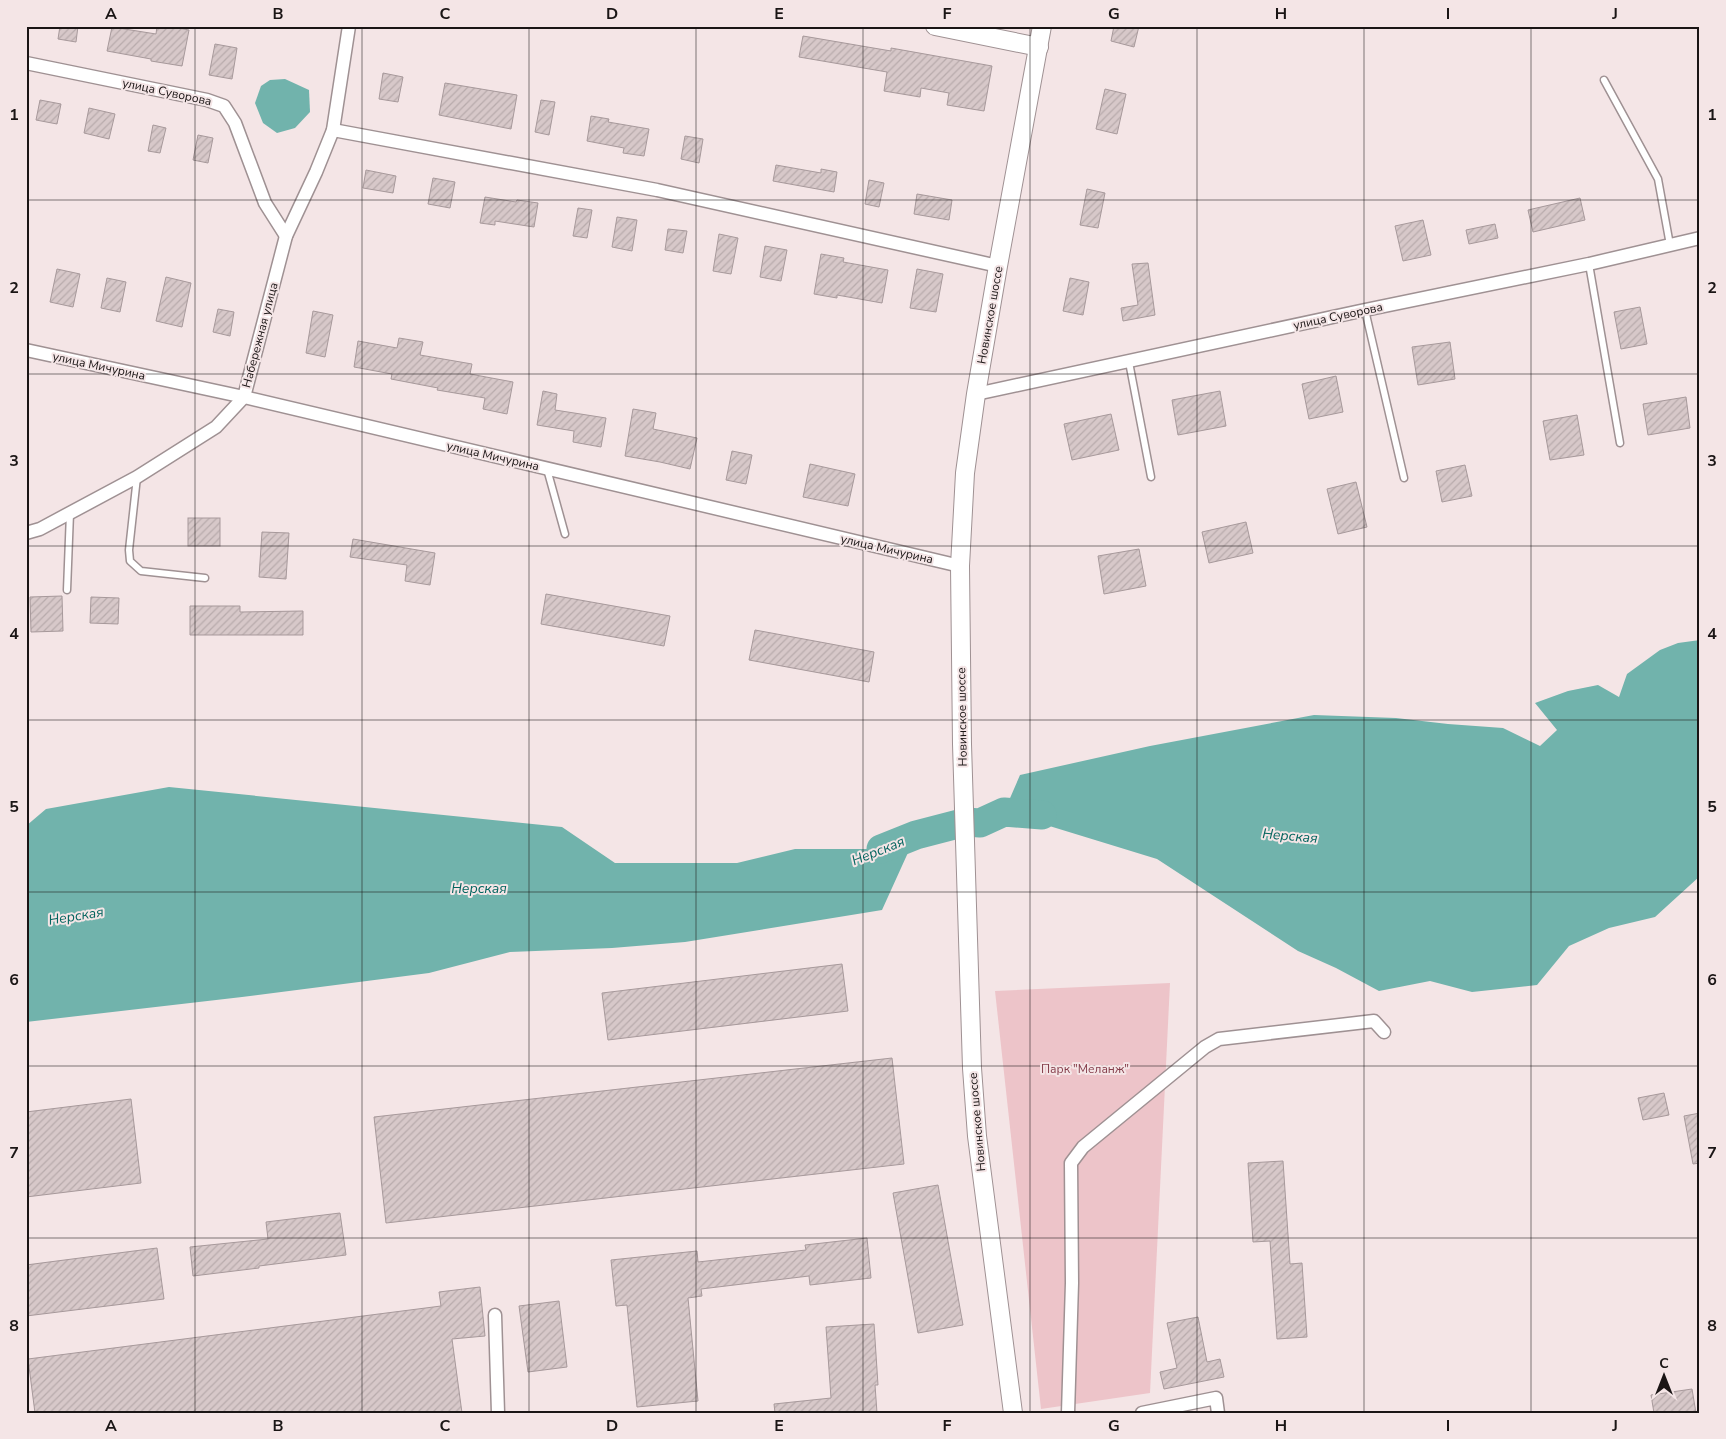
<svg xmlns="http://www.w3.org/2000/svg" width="1726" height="1439" font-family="'Nunito Sans',sans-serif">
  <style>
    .green { fill: #edc4c9 }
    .water { fill: #71b3ac }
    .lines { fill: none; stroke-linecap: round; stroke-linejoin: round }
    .river { stroke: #71b3ac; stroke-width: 29 }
    .building { fill: url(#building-hatch); stroke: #a7999b }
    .lane-casing { stroke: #9f9193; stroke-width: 9 }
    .street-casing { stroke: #9f9193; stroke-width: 15 }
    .secondary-casing { stroke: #9f9193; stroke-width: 20 }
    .lane { stroke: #fff; stroke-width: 6 }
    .street { stroke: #fff; stroke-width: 12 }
    .secondary { stroke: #fff; stroke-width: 18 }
    .grid { fill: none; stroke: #1a1515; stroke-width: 1; stroke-opacity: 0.55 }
    .labels { text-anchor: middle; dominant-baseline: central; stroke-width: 4; stroke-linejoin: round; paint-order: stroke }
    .street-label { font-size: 12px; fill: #1a1515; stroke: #f4e5e6 }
    .park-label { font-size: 12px; fill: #843d4a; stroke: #f4e5e6 }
    .water-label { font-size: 14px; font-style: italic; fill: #03645e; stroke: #f4e5e6 }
    .neatline { fill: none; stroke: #1a1515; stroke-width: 2 }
    .grid-label { font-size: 16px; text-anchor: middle; font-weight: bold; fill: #1a1515 }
  </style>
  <defs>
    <pattern id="building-hatch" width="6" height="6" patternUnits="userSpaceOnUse" patternTransform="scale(1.25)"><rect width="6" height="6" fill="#d7c8c9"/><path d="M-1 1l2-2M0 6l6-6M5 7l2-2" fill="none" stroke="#b8abac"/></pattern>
  </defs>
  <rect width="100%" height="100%" fill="#f4e5e6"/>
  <!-- green -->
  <polygon class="green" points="1170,983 1150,1393 1041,1409 995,991"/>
  <!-- water -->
  <g class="water">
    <polygon points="285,79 309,90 310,112 295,128 277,133 263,123 255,103 261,86 270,80"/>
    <polygon points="1700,640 1700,876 1655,917 1609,928 1569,946 1537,985 1472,992 1430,981 1379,991 1336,968 1298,951 1157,859 1004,812 1020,775 1150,746 1314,715 1396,718 1448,724 1503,728 1540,746 1557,730 1535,703 1568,691 1598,685 1619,697 1627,674 1660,650 1678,643"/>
    <polygon points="169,787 562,827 615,863 737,863 795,849 876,849 916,835 882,910 685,942 612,948 510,952 429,973 242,997 26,1022 26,826 46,809"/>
  </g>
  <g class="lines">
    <!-- river -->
    <polyline class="river" points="881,849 916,835 966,822 980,823 1004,812 1042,815"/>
  </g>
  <!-- building -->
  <g class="building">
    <polygon points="60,26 78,26 76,42 58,39"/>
    <polygon points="157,26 168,26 189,30 182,66 151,61 151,59 107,51 112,27 156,34"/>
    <polygon points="1114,26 1139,26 1134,47 1111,41"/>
    <polygon points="803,36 891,51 891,48 992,66 984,111 947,105 949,93 921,88 920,97 884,91 887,72 799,57"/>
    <polygon points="215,44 237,48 232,79 209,75"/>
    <polygon points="383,73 403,77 398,102 379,99"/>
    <polygon points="445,83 517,95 511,129 439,115"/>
    <polygon points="1105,89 1126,94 1117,134 1096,129"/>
    <polygon points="40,100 61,104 57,124 36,120"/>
    <polygon points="541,100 555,102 549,135 535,132"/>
    <polygon points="89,108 115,114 109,139 84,133"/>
    <polygon points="591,116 609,119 608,122 649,129 644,156 623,153 624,148 587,141"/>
    <polygon points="153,125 166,128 160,153 148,151"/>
    <polygon points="198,135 213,138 208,163 193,160"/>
    <polygon points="685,136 703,139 699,163 681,159"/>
    <polygon points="776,165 821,173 821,169 837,172 834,192 773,181"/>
    <polygon points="366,170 396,176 393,193 363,188"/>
    <polygon points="433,178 455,182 450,208 428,204"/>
    <polygon points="869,180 884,183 879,207 865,204"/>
    <polygon points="1087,189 1105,193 1098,228 1080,225"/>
    <polygon points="917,194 952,200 949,220 914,214"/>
    <polygon points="485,197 516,202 517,200 538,203 534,227 495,221 495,225 480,223"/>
    <polygon points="1580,198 1585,220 1533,232 1528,210"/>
    <polygon points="578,208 592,210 587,238 573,236"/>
    <polygon points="617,217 637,220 632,251 612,247"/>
    <polygon points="1423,220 1431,255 1403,261 1395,226"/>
    <polygon points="1495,224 1498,238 1469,244 1466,230"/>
    <polygon points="668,229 687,231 683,253 665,250"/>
    <polygon points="719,234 738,238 731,274 713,271"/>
    <polygon points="765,246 787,250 781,281 760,277"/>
    <polygon points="821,254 844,258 843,262 888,270 882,303 837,295 837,298 814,294"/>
    <polygon points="1148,263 1155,315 1123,321 1121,308 1138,305 1132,264"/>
    <polygon points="57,269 80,274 73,307 50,302"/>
    <polygon points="917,269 943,274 936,312 910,308"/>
    <polygon points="166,277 191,283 182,327 156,321"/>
    <polygon points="107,278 126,282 120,312 101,308"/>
    <polygon points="1070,278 1089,282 1083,315 1063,311"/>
    <polygon points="1640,307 1647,344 1621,349 1614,312"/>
    <polygon points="218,309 234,312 230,336 213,332"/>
    <polygon points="313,311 333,315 325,357 306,353"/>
    <polygon points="399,338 423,342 420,355 472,364 470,374 513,382 507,414 483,409 485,398 437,390 438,388 391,379 392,374 354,367 358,341 397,348"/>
    <polygon points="1450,342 1455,379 1418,385 1412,347"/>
    <polygon points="1336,376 1343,412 1309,419 1302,384"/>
    <polygon points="543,391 557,394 555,410 606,418 601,447 573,442 574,431 537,425"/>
    <polygon points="1220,391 1226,426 1178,435 1172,400"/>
    <polygon points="1686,397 1690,428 1648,435 1643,404"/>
    <polygon points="633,409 656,413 653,429 697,438 690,469 660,462 625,456"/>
    <polygon points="1111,414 1119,450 1072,460 1064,424"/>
    <polygon points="1577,415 1584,455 1550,460 1543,421"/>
    <polygon points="732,451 752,455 746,484 726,480"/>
    <polygon points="810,464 855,474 848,506 803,497"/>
    <polygon points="1465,465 1472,496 1442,502 1436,471"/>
    <polygon points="1356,482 1367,527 1338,534 1327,489"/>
    <rect x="188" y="518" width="32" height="28"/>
    <polygon points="1246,522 1253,553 1209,563 1202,532"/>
    <polygon points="262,532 289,533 286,579 259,577"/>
    <polygon points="353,539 435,553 430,585 405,581 407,565 350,557"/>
    <polygon points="1139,549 1146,586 1104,594 1098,556"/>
    <polygon points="546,594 670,616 664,646 541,624"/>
    <polygon points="62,596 63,631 31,632 30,597"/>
    <polygon points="91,597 119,598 118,624 90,623"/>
    <polygon points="190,606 240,606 240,612 303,611 303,635 190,635"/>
    <polygon points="755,630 874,652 869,682 749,660"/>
    <polygon points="842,964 848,1011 608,1040 602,993"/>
    <polygon points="892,1058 904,1164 386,1223 374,1117"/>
    <polygon points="1664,1093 1669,1115 1643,1120 1638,1098"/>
    <polygon points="131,1099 141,1183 26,1197 26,1112"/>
    <polygon points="1700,1113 1700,1163 1693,1164 1684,1116"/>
    <polygon points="1283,1161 1290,1264 1302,1263 1307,1337 1277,1339 1270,1241 1253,1242 1248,1163"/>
    <polygon points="938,1185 963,1325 918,1333 893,1193"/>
    <polygon points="340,1213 346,1255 259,1266 259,1268 193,1276 190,1247 268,1239 266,1222"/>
    <polygon points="867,1238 871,1278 810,1285 809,1276 701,1289 702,1296 688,1298 698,1401 637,1407 627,1305 616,1306 611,1260 697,1251 698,1262 806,1250 805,1245"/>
    <polygon points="157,1248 164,1299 26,1316 26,1265"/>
    <polygon points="480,1287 485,1336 452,1339 462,1413 35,1413 28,1359 441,1306 439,1292"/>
    <polygon points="559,1301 567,1367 528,1372 519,1306"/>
    <polygon points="1198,1317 1207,1362 1220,1359 1224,1377 1164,1389 1160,1372 1177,1368 1167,1323"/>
    <polygon points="874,1324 878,1385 875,1385 877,1413 775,1413 774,1404 831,1398 826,1327"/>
    <polygon points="1692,1389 1696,1413 1654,1413 1651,1395"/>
  </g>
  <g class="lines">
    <defs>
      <g id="lane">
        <polyline points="1604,80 1658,179 1670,245"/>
        <polyline points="1589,264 1620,443"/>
        <polyline points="1365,310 1404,478"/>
        <polyline points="1129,362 1151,477"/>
        <polyline points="547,469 565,534"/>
        <polyline points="137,477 129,550 130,561 141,571 205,578"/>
        <polyline points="67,590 70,513"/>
      </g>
      <g id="street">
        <polyline points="26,63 207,100 224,106 235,123 265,203 286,236"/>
        <polyline points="333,130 657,190 998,266"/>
        <polyline points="26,350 244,397 960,566"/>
        <polyline points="976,394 1365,310 1589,264 1700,238"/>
        <polyline points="26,533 40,529 137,477 216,427 244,397 286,236 316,172 333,130 349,26"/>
        <polyline points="495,1315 498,1413"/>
        <polyline points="1068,1413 1072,1283 1071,1163 1083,1147 1205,1047 1219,1039 1374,1021 1384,1032"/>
        <polyline points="1142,1413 1216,1398 1218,1413"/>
      </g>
      <g id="secondary">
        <polyline points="935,26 1039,47"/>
        <polyline points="1013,1413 977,1136 972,1068 962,744 960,566 965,473 976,394 998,266 1042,26"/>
      </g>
    </defs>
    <!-- lane casing -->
    <use href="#lane" class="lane-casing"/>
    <!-- street casing -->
    <use href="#street" class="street-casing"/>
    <!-- secondary casing -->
    <use href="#secondary" class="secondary-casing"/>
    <!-- lane -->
    <use href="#lane" class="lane"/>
    <!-- street -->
    <use href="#street" class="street"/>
    <!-- secondary -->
    <use href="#secondary" class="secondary"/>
  </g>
  <!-- grid -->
  <path class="grid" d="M 195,26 L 195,1413M 362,26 L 362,1413M 529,26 L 529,1413M 696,26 L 696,1413M 863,26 L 863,1413M 1030,26 L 1030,1413M 1197,26 L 1197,1413M 1364,26 L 1364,1413M 1531,26 L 1531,1413M 26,200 L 1700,200M 26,374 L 1700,374M 26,546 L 1700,546M 26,720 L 1700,720M 26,892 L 1700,892M 26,1066 L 1700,1066M 26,1238 L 1700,1238"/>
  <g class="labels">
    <!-- street labels -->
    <g class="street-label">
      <text transform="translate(167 92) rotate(12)">улица Суворова</text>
      <text transform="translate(990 315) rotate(-80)">Новинское шоссе</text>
      <text transform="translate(1338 316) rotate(-12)">улица Суворова</text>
      <text transform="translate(260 335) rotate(-75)">Набережная улица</text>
      <text transform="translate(99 366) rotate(12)">улица Мичурина</text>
      <text transform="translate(493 456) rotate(13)">улица Мичурина</text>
      <text transform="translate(887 549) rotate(13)">улица Мичурина</text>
      <text transform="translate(962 717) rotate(-91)">Новинское шоссе</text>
      <text transform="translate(977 1122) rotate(-95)">Новинское шоссе</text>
    </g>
    <!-- park labels -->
    <g class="park-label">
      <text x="1085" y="1069">Парк "Меланж"</text>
    </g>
    <!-- water labels -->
    <g class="water-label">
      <text transform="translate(1290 836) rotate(5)">Нерская</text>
      <text transform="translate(878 851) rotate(-22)">Нерская</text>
      <text x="479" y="888">Нерская</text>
      <text transform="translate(76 916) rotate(-9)">Нерская</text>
    </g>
  </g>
  <!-- border -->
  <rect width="1726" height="1439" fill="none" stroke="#f4e5e6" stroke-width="55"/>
  <!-- north arrow -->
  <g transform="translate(1664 1376)" stroke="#f4e5e6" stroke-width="4" paint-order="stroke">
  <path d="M0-4L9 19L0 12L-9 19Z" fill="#1a1515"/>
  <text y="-8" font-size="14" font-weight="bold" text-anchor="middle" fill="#1a1515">С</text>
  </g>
  <rect x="28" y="28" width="1670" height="1384" class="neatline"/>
  <g class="grid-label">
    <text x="111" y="19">A</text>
    <text x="278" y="19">B</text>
    <text x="445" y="19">C</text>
    <text x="612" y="19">D</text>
    <text x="779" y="19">E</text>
    <text x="947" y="19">F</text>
    <text x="1114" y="19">G</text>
    <text x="1281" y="19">H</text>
    <text x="1448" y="19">I</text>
    <text x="1615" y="19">J</text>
    <text x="14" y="120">1</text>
    <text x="1712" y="120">1</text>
    <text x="14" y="293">2</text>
    <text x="1712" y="293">2</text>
    <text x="14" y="466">3</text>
    <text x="1712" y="466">3</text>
    <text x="14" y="639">4</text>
    <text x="1712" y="639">4</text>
    <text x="14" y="812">5</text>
    <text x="1712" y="812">5</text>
    <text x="14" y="985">6</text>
    <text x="1712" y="985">6</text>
    <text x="14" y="1158">7</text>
    <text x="1712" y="1158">7</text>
    <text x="14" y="1331">8</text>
    <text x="1712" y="1331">8</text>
    <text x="111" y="1431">A</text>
    <text x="278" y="1431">B</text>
    <text x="445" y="1431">C</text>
    <text x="612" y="1431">D</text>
    <text x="779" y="1431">E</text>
    <text x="947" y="1431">F</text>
    <text x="1114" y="1431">G</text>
    <text x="1281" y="1431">H</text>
    <text x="1448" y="1431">I</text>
    <text x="1615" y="1431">J</text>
  </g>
</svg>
